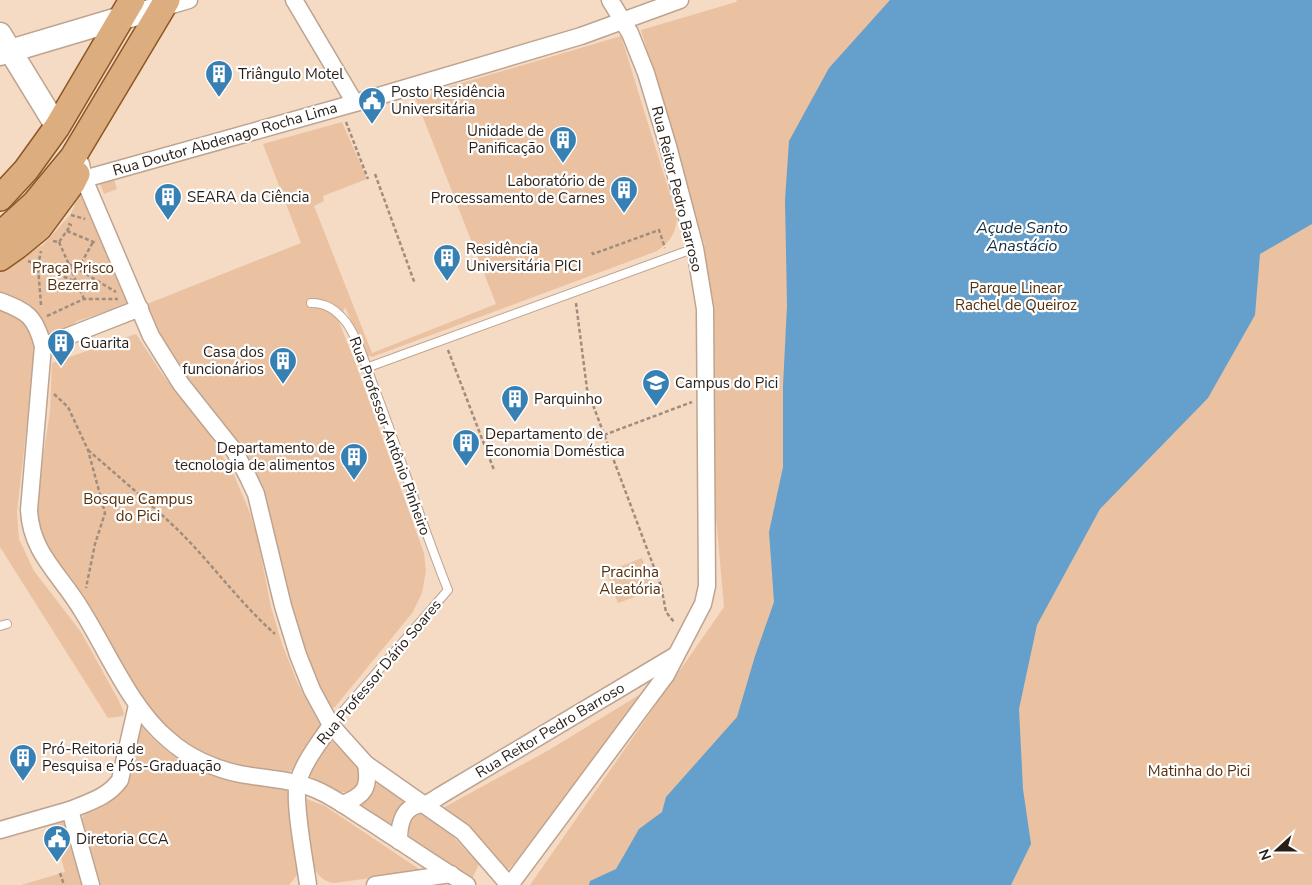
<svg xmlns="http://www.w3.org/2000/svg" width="1312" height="885" font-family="'Nunito Sans',sans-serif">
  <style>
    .green { fill: #ebc2a1 }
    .water { fill: #659fcc }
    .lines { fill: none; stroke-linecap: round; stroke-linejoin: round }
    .lane-casing { stroke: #bea490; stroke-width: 10 }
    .street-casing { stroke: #bea490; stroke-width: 19 }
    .secondary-casing { stroke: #bea490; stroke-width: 25 }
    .primary-casing { stroke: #8d5723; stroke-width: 28 }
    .path { stroke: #a18d7d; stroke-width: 2.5; stroke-dasharray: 4 2.5; stroke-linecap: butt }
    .lane { stroke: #fff; stroke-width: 8 }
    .street { stroke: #fff; stroke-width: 16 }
    .secondary { stroke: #fff; stroke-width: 22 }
    .primary { stroke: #dcad7f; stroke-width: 25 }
    .labels { text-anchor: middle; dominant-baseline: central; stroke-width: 4.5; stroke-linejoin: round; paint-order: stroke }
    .poi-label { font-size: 15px; fill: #281e17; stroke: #fff; text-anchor: start }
    .street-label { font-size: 15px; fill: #281e17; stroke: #fff }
    .park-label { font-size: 15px; fill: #542f0a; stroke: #fff }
    .water-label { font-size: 16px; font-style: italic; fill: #112c3f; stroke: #fff }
  </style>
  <rect width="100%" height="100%" fill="#f5dac4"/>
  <!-- green -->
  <g class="green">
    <polygon points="737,0 1312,0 1312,885 530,885 724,607 714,495 714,331 704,243 641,30 736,2"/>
    <path d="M 621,36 L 677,217 C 676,233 671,241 657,251 L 372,357 L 367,356 L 345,307 L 339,322 L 355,362 L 424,553 L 426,571 L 422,593 L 413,612 L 335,707 L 330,708 L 314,678 L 296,627 L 257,481 L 236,440 L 175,361 L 160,336 L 147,304 L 301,243 L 263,144 L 342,122 L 367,179 L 323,196 L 324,201 L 314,206 L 372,353 L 496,304 L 415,97 Z"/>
    <polygon points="113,177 117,189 104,194 99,181"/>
    <path d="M 82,190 L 128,303 L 127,305 L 77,321 L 61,334 L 48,337 C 38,310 29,300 0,294 L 0,267 L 43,245 L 70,215 L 74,207 L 75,198 Z"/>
    <polygon points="0,309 18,315 27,325 35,353 17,512 19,539 34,571 81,632 119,701 124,713 123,716 108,718 0,547"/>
    <polygon points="136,334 163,375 206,429 234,475 250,513 257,536 271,607 282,644 298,684 321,726 303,750 292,770 286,773 223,762 186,744 167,729 147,708 57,566 38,528 36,503 50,411 52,363"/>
    <polygon points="642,558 654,590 618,603 606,572"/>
    <polygon points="639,695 641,696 513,865 507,870 501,868 479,837 443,808 549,750"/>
    <path d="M 139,722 C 159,751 195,772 229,780 C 248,785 268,786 287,788 L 299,869 L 298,874 L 289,885 L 99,885 L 78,825 L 85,813 L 116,792 Z"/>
    <polygon points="330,739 359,768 361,779 355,789 348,792 340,792 309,776 308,774"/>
    <polygon points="377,783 406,802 395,828 359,805 370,797"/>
    <path d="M 304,798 L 325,806 L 422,871 L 334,883 C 323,882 317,874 312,865 Z"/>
    <path d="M 423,813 L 444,827 L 479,864 L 472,879 L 410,838 C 406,825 411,817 423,813 Z"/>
    <polygon points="62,815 83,876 84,885 21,885 65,872 51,824 0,839 0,833"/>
  </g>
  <!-- water -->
  <polygon class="water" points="890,0 1312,0 1312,224 1260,254 1255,315 1208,398 1100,509 1037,625 1019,709 1023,789 1031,844 1011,885 589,885 590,881 616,869 639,829 662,812 666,797 737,717 755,656 774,602 769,532 783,467 783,386 787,305 785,200 789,141 829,68"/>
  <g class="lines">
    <defs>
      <g id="lane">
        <path d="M 311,303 C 327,303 336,310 346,322 C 360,342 367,370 376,392 C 401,458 422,525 448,590 L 331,725"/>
        <polyline points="366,368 695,248"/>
        <polyline points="0,626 7,624"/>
      </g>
      <g id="street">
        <polyline points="294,0 355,103"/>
        <polyline points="162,8 189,0"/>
        <polyline points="81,164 84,179 151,336 181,384 235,452 248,477 256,494 283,606 298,655 312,690 331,725 366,764 463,832 509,885"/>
        <polyline points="84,179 355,103 581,36 680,0"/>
        <path d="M 0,301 C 28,312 35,316 43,346 L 29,510 C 31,553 60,574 81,609 C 107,650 131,709 169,740 C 188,757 215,769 240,774 C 266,779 292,779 317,790 C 337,799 354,812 372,823 C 404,844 435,865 467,885"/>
        <polyline points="43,346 140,308"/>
        <path d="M 342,804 C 365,796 370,787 366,764"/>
        <polyline points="0,830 70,810"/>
        <path d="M 399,841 C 399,827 401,809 418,805 C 421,804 422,805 426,804 C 431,802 438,797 443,794 L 676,655"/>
        <path d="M 91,885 L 70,810 C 89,802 108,797 120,780 L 137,705"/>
        <path d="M 308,885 C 305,861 293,802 298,782 C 304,761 320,742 331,725"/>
        <polyline points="375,885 451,874"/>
        <polyline points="510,885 666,675 703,604 707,586 705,309 695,248 668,146 646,73 630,33 610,0"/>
      </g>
      <g id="secondary">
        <polyline points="0,34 57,127"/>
        <polyline points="0,54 121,18 162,8"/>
      </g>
      <g id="primary">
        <polyline points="0,198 26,170 57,127 132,0"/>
        <polyline points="0,235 35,203 73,157 167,0"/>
        <polyline points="0,258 17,246 39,228 73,182 77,174"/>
      </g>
    </defs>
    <!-- lane casing -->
    <use href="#lane" class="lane-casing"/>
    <!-- street casing -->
    <use href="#street" class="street-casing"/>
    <!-- secondary casing -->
    <use href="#secondary" class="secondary-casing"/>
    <!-- primary casing -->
    <use href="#primary" class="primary-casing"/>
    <!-- path -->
    <g class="path">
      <polyline points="346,122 368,179"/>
      <polyline points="375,174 415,284"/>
      <polyline points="71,215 85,219"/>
      <polyline points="67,231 96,243"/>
      <polyline points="53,241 59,242 71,225 67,223"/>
      <polyline points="59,242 84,299"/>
      <polyline points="592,252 593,254 659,230 665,248"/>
      <polyline points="28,261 76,282"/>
      <polyline points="69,264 116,292"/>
      <polyline points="78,269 93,242"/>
      <polyline points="576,303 587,389 661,586 666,612 674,622"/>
      <polyline points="41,305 38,266 41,251"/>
      <polyline points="47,316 84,299 118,299"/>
      <polyline points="448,350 494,470"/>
      <polyline points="54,394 68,407 88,450 105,513 95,544 86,588"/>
      <polyline points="604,435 692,402"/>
      <path d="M 88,450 C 119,477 151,504 180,532 C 213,565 240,603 275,634"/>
      <polyline points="60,873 64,885"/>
    </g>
    <!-- lane -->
    <use href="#lane" class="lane"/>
    <!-- street -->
    <use href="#street" class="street"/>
    <!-- secondary -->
    <use href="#secondary" class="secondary"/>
    <!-- primary -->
    <use href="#primary" class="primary"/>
  </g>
  <!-- icons -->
  <defs>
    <symbol id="building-pin" viewBox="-11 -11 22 30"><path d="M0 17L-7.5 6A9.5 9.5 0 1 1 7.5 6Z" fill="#3780b4" stroke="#fff"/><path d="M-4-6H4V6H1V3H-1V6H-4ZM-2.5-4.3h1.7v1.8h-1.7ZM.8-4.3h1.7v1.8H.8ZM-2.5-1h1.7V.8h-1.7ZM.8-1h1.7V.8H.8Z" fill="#fff"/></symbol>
    <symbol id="civic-pin" viewBox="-11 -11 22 30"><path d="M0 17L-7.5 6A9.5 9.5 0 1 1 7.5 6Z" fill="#3780b4" stroke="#fff"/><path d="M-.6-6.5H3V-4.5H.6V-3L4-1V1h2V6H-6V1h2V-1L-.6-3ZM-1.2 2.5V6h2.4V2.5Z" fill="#fff"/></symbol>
    <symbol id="university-pin" viewBox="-11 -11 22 30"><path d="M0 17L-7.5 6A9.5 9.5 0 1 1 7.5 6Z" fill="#3780b4" stroke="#fff"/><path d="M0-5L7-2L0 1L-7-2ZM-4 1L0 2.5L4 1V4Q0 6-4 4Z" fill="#fff"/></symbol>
  </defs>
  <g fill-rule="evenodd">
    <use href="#building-pin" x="203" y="58" width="32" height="43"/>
    <use href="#civic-pin" x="356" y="85" width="32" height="43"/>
    <use href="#building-pin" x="547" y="124" width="32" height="43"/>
    <use href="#building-pin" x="608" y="174" width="32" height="43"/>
    <use href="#building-pin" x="152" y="181" width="32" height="43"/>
    <use href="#building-pin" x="431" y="242" width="32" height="43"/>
    <use href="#building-pin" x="45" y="327" width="32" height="43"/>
    <use href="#building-pin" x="267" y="345" width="32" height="43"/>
    <use href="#university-pin" x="640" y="367" width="32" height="43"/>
    <use href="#building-pin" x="499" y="383" width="32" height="43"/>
    <use href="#building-pin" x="450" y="427" width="32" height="43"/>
    <use href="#building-pin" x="338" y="441" width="32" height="43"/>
    <use href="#building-pin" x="7" y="742" width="32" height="43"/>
    <use href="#civic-pin" x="41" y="823" width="32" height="43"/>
  </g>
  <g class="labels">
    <!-- poi labels -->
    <g class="poi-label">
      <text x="238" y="74">Triângulo Motel</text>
      <text x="391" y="92">Posto Residência<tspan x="391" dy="17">Universitária</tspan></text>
      <text x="544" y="131" text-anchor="end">Unidade de<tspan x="544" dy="17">Panificação</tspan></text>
      <text x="605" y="181" text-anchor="end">Laboratório de<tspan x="605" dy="17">Processamento de Carnes</tspan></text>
      <text x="187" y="197">SEARA da Ciência</text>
      <text x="466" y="249">Residência<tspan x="466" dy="17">Universitária PICI</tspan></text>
      <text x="80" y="343">Guarita</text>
      <text x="264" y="352" text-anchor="end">Casa dos<tspan x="264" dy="17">funcionários</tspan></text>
      <text x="675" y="383">Campus do Pici</text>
      <text x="534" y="399">Parquinho</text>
      <text x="485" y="434">Departamento de<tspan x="485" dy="17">Economia Doméstica</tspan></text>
      <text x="335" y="448" text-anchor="end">Departamento de<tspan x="335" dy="17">tecnologia de alimentos</tspan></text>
      <text x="42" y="749">Pró-Reitoria de<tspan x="42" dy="17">Pesquisa e Pós-Graduação</tspan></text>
      <text x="76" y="839">Diretoria CCA</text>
    </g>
    <!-- street labels -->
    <g class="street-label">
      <text transform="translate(225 139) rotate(-16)">Rua Doutor Abdenago Rocha Lima</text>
      <text transform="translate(677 189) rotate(76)">Rua Reitor Pedro Barroso</text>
      <text transform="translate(390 436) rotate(70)">Rua Professor Antônio Pinheiro</text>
      <text transform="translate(379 672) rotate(-50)">Rua Professor Dário Soares</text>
      <text transform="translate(550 730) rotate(-31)">Rua Reitor Pedro Barroso</text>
    </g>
    <!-- park labels -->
    <g class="park-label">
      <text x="73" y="268">Praça Prisco<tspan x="73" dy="17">Bezerra</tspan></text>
      <text x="1016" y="288">Parque Linear<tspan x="1016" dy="17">Rachel de Queiroz</tspan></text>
      <text x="138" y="499">Bosque Campus<tspan x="138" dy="17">do Pici</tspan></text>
      <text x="630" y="572">Pracinha<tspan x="630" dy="17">Aleatória</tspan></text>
      <text x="1199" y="771">Matinha do Pici</text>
    </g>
    <!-- water labels -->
    <g class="water-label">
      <text x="1022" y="228">Açude Santo<tspan x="1022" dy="18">Anastácio</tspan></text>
    </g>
  </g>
  <!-- north arrow -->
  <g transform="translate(1277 850) rotate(249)" stroke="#ffffff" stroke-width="4" paint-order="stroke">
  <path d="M0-4L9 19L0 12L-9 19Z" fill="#281e17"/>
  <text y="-8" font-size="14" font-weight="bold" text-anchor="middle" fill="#281e17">N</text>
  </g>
</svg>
